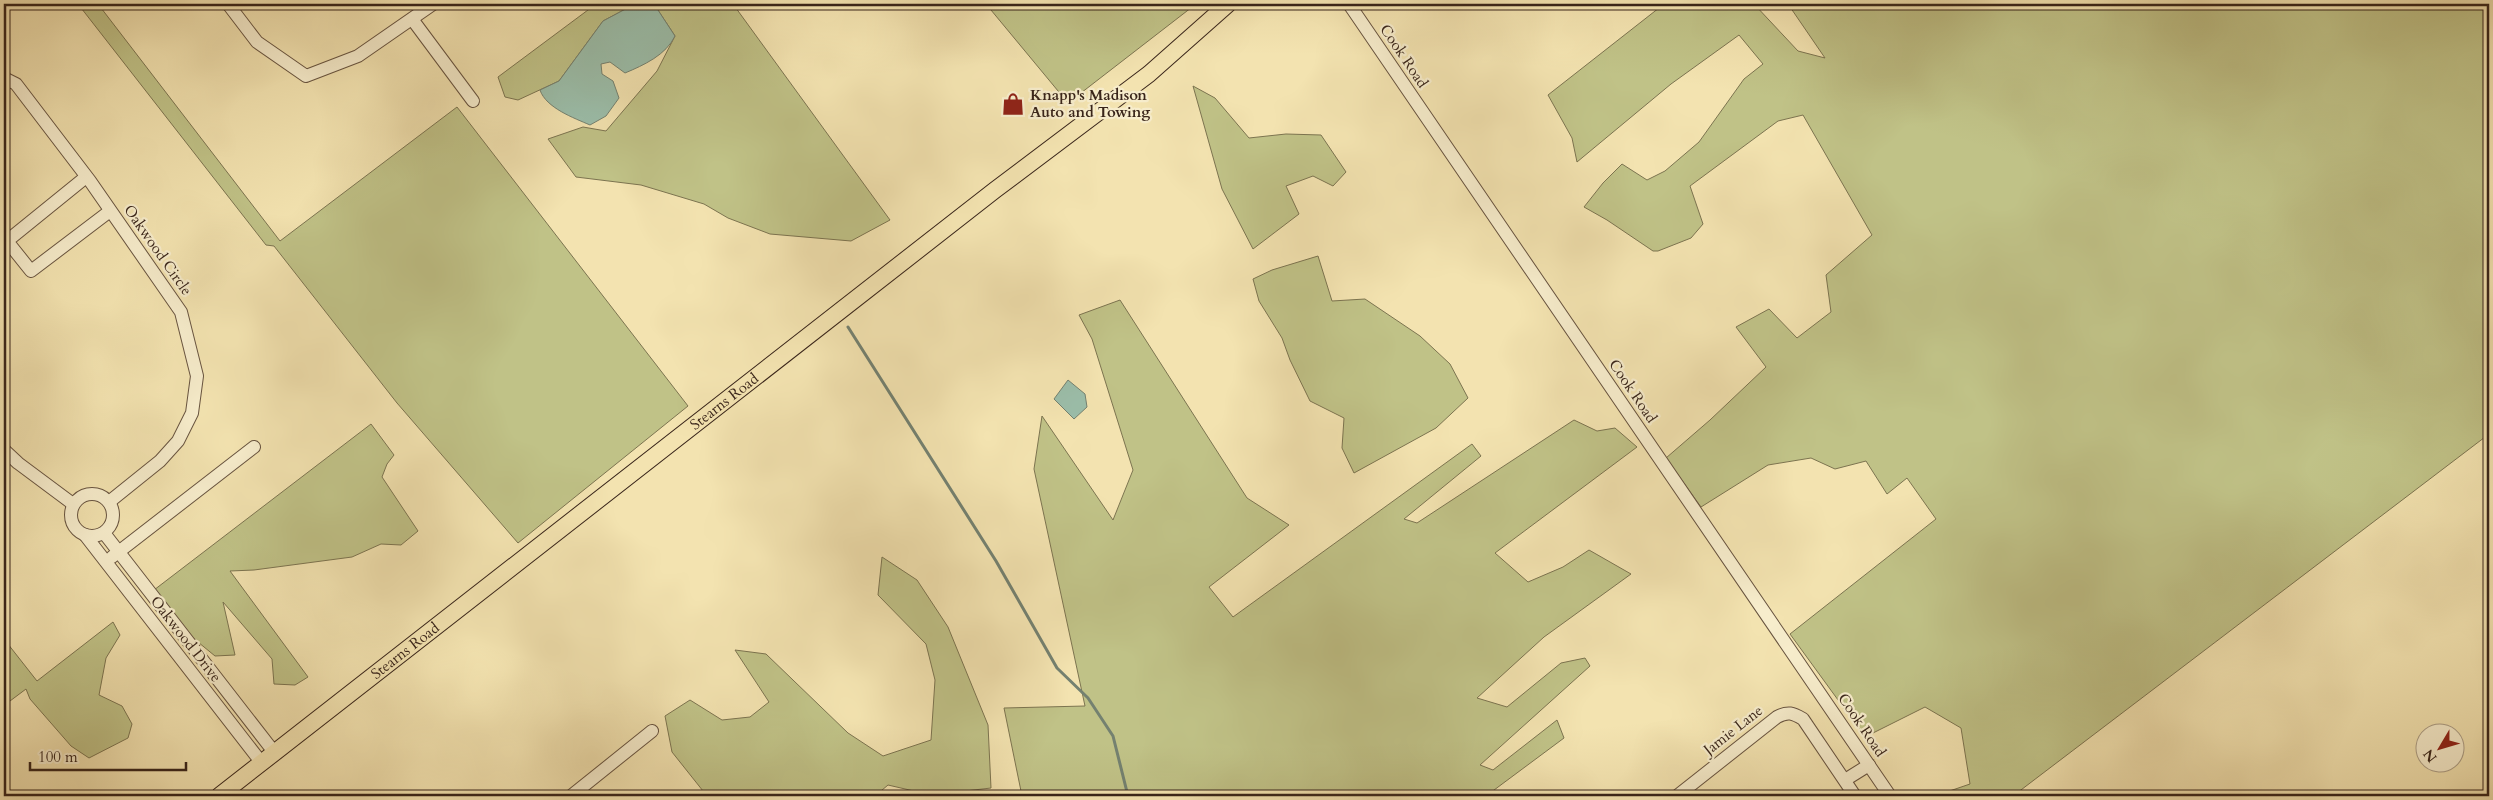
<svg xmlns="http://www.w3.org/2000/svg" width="2493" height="800" font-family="Cardo,serif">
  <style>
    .green { fill: #c0c287; stroke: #7c7450 }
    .water { fill: #9bbeaa; stroke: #748170 }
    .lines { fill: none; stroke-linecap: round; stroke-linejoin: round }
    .stream { stroke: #748170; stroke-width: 3 }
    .minor-casing { stroke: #685440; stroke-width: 14 }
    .major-casing { stroke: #39251a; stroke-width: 18 }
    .minor { stroke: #f7edcc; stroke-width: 12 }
    .major { stroke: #f3e3b0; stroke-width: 16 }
    .labels { text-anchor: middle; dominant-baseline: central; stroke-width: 4.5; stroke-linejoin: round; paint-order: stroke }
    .street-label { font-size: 15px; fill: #39251a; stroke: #f7edcc }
    .poi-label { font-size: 15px; font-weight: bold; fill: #39251a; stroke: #f7edcc; text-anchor: start }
  </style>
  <rect width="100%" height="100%" fill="#f3e3b0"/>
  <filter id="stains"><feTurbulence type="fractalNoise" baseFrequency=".004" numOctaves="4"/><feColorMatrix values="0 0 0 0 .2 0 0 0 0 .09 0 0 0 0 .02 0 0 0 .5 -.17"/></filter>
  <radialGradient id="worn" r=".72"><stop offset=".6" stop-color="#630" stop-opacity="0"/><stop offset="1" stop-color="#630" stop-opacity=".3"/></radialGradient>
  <!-- green -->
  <g class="green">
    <polygon points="78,4 98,4 280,241 457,107 688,406 518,543 397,403 274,246 266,245"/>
    <polygon points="596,4 635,4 603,21 559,81 518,100 505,97 498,77"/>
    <polygon points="654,4 733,4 890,220 851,241 770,234 728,218 704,204 641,185 576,177 548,139 583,127 606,131 657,71 675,36"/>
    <polygon points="986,4 1196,4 1068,103"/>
    <polygon points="1664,4 1754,4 1798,51 1825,58 1788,4 2489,4 2489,434 2013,796 1935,796 1970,784 1961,728 1925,707 1865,737 1790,634 1936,519 1907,478 1887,494 1866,461 1835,469 1811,458 1768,465 1701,507 1666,458 1710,420 1766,367 1736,327 1769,309 1797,338 1831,312 1826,275 1872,235 1803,115 1778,121 1690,186 1703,224 1691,238 1658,251 1653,251 1607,220 1584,207 1603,183 1622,164 1647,180 1665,171 1699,142 1744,79 1763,64 1739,35 1671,84 1577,162 1572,138 1548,95"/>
    <polygon points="1193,86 1215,98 1249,138 1286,134 1321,135 1346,172 1333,186 1313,176 1286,186 1299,214 1253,249 1222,189"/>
    <polygon points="1318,256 1332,301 1365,299 1420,336 1450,364 1468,398 1436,428 1354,473 1342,448 1344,418 1310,401 1290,360 1282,338 1259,301 1253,279 1272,270"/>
    <polygon points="1120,300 1247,498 1289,525 1209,587 1233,617 1472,444 1481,456 1404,519 1417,523 1574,420 1597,431 1615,428 1637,447 1495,553 1528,582 1563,567 1589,550 1631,574 1544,637 1477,698 1507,707 1561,663 1585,658 1590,666 1480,765 1493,770 1557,720 1564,738 1486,796 1022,796 1004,708 1085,706 1034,469 1042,416 1113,520 1133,470 1092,339 1079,315"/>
    <polygon points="371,424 394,455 387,464 382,477 418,531 401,545 381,544 352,557 254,570 230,571 308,677 295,685 274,684 272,659 223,602 235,655 215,656 187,633 154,590"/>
    <polygon points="882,557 917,580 948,627 988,725 991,788 931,795 888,785 875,796 707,796 672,752 665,716 690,700 722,720 750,717 769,702 735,650 766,654 848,733 883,756 931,740 935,680 926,644 878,595"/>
    <polygon points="113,622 120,635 106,658 99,695 122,706 132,724 128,738 89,758 71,746 30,699 26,689 6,704 4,703 4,639 37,681"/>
  </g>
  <!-- water -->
  <g class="water">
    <path d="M 635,4 L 654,4 L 675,36 C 666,55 644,65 625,73 L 610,62 L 601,64 L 602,74 L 613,81 L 619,98 L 606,116 L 590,125 C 574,118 546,108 540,90 L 559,81 L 603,21 Z"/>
    <polygon points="1068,380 1085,394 1087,407 1074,419 1054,399"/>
  </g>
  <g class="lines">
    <!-- stream -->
    <polyline class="stream" points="848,327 996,561 1057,668 1088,698 1113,736 1128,796"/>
    <defs>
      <g id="minor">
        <polyline points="228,4 257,42 306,76 358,56 433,4"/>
        <polyline points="1349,4 1890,796"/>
        <polyline points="412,19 473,101"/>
        <polyline points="4,78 16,84 90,181 181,312 197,376 192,413 178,441 160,461 109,502"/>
        <polyline points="86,177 7,241 31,271 110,211"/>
        <polyline points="4,450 18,463 73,504"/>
        <circle cx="92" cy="515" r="21"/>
        <polyline points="104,533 274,752"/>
        <polyline points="85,535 261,762"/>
        <polyline points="112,557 254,447"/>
        <polyline points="1845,780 1869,765"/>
        <polyline points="571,796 652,731"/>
        <path d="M 1677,796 L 1777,717 C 1788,711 1793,713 1803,719 L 1855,796"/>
      </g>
      <g id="major">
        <path id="s1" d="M 219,796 L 995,190 L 1149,74 L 1228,4"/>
      </g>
    </defs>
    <!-- minor casing -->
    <use href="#minor" class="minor-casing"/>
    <!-- major casing -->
    <use href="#major" class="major-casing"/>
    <!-- minor -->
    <use href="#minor" class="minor"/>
    <!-- major -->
    <use href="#major" class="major"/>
  </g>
  <!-- icons -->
  <defs>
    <symbol id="shop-bare" viewBox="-9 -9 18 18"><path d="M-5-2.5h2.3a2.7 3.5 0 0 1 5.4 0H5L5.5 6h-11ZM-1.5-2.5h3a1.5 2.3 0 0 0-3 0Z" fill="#8f2418" stroke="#f7edcc" stroke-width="2.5" paint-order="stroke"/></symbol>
  </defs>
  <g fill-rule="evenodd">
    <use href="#shop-bare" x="997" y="88" width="32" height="32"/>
  </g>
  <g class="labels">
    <!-- street labels -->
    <g class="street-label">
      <text transform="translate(1404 56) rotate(56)">Cook Road</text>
      <text transform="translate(158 250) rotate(55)">Oakwood Circle</text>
      <text transform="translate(1633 391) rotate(56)">Cook Road</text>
      <text stroke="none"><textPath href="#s1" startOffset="641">Stearns Road</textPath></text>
      <text transform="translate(186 639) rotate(52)">Oakwood Drive</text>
      <text stroke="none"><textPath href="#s1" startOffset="236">Stearns Road</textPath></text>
      <text transform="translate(1862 725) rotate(56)">Cook Road</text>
      <text transform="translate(1733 730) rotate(-38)">Jamie Lane</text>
    </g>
    <!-- poi labels -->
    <g class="poi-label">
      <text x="1030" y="95">Knapp's Madison<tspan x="1030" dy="17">Auto and Towing</tspan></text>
    </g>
  </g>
  <!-- margin -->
  <rect width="2493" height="800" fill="none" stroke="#f3e3b0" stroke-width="20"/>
  <rect x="5" y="5" width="2483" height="790" fill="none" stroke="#39251a" stroke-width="2.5"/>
  <rect x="10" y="10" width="2473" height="780" fill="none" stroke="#39251a"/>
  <!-- north arrow -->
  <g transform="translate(2440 748) rotate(232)"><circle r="24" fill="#f7edcc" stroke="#ab9d85"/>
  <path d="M0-4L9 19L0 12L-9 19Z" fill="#8f2418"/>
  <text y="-8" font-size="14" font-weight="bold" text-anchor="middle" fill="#39251a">N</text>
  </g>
  <!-- scale -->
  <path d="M30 762v8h156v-8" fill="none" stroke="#39251a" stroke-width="2.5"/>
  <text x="38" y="762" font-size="15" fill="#39251a" stroke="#f7edcc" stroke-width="4" paint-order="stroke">100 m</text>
  <rect width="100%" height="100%" filter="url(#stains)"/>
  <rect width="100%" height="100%" fill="url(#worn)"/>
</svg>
